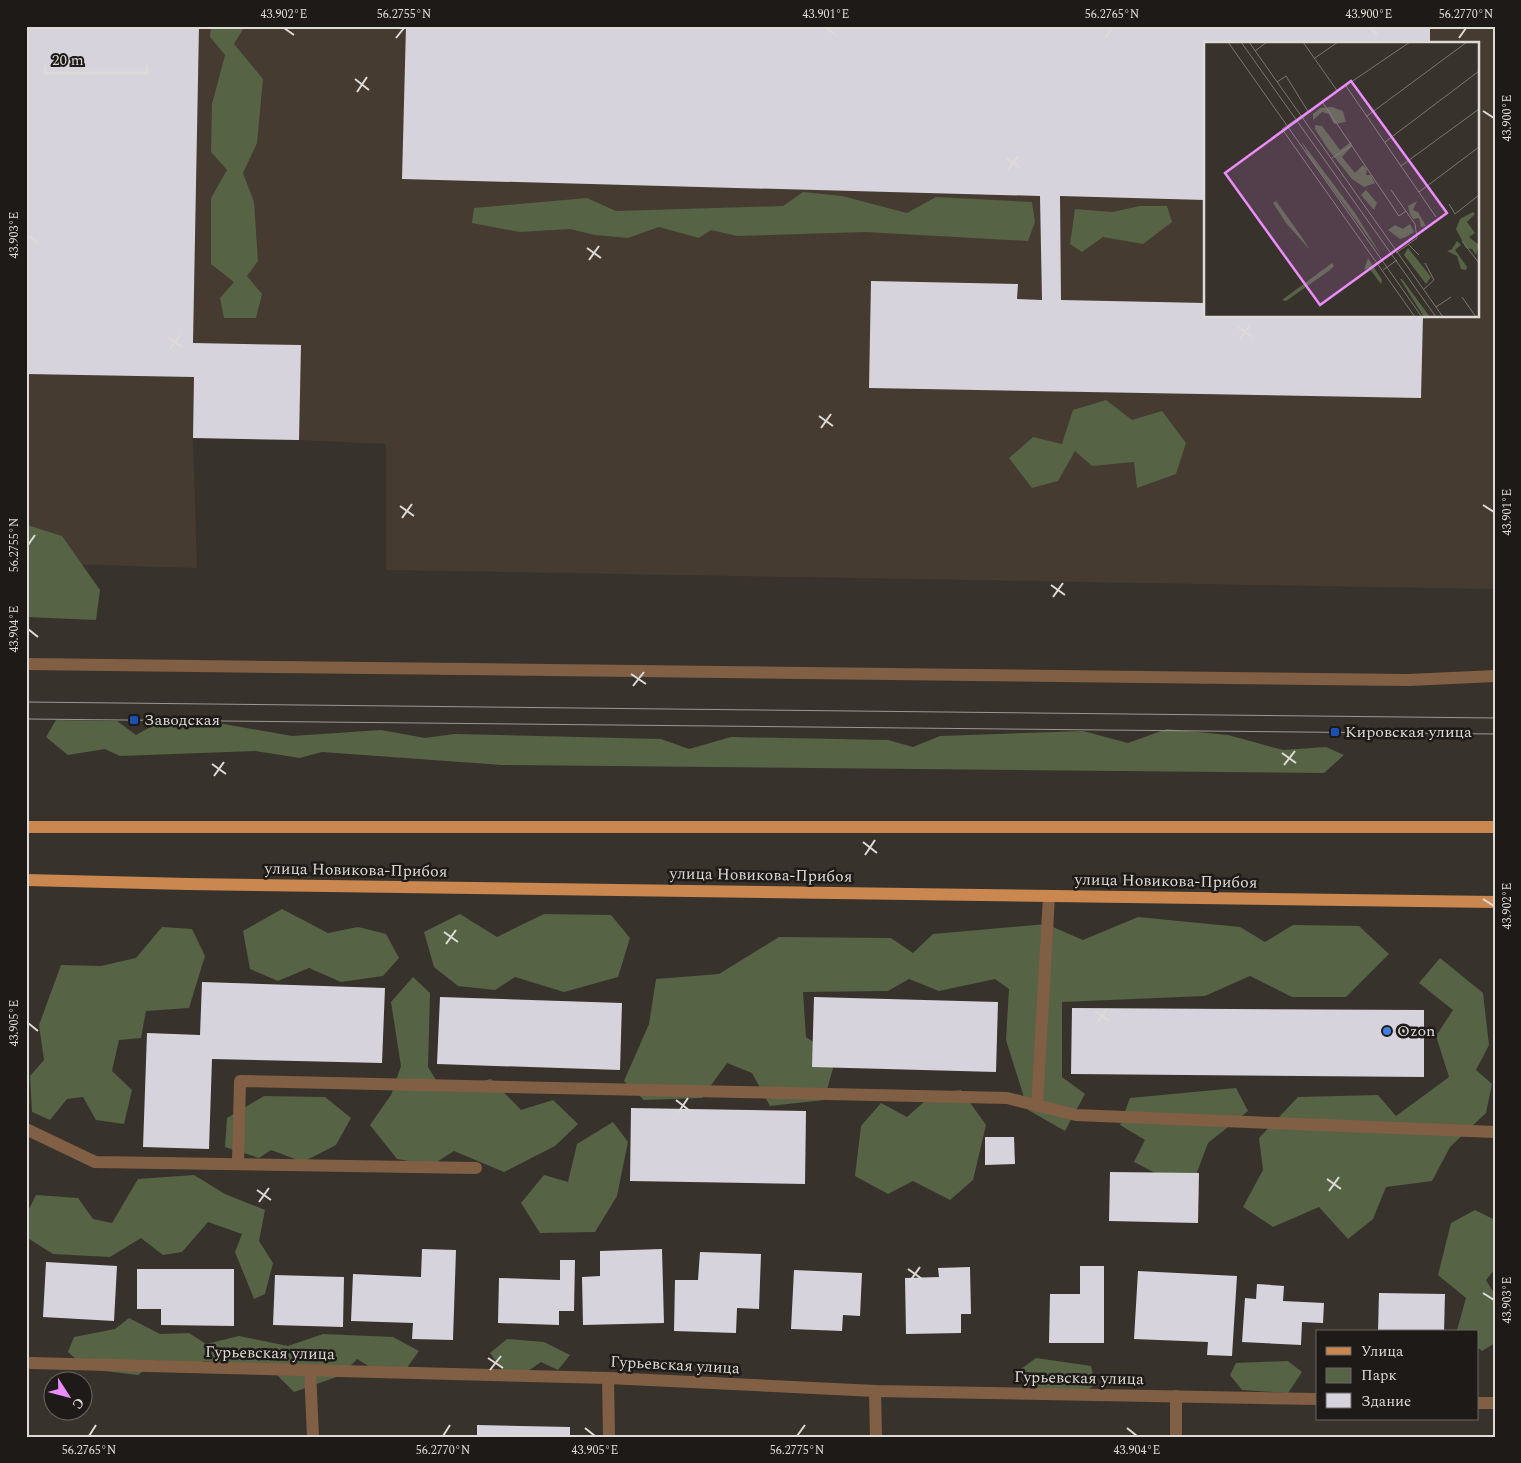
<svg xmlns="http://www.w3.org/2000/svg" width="1521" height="1463" font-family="Spectral,serif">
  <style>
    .built { fill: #453b30; fill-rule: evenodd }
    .green { fill: #566345 }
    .building { fill: #d6d3dc }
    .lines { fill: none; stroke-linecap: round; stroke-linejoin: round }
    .service { stroke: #805f45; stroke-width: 12 }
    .minor { stroke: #805f45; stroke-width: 12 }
    .primary { stroke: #ca8850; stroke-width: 12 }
    .tram { stroke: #9b9792; stroke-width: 1 }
    .ticks { fill: none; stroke: #dedbd7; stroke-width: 2 }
    .transit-dot { fill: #1a4fb4; stroke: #1d1a18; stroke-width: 2 }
    .shop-dot { fill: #3f7fe0; stroke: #1d1a18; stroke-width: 2 }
    .labels { text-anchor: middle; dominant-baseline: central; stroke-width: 5; stroke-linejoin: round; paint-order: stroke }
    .poi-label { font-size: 16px; fill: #dedbd7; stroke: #1d1a18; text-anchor: start }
    .street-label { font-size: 16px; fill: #dedbd7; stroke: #1d1a18 }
    .inset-road { fill: none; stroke: #7a7670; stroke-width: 1 }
    .view { fill: #eb8dfc; fill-opacity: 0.15; stroke: #eb8dfc; stroke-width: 2.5 }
    .inset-edge { fill: none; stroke: #dedbd7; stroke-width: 2.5 }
    .neatline { fill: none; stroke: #dedbd7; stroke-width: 2 }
    .ticks-label { font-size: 12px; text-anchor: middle; fill: #dedbd7 }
  </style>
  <rect width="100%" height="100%" fill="#38322c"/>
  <!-- built -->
  <path class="built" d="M 26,26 L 1495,26 L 1495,589 L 386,570 L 386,444 L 299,440 L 193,438 L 197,568 L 26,563 ZM 1205,44 L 1477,44 L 1477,316 L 1205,316 Z"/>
  <!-- green -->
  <g class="green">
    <polygon points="211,26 245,26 234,44 263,79 257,143 243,173 254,202 258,261 247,276 262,294 256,318 224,318 220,298 234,282 211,264 211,198 227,170 211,152 212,104 225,55 210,37"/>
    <polygon points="803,192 842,196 907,213 936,197 1032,202 1035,222 1028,241 865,232 737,236 711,230 699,238 659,227 628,238 595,235 570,229 520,232 472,223 474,208 587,198 616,211 783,206"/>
    <polygon points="1140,206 1167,206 1172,222 1143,244 1103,237 1082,252 1070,244 1075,209 1112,212"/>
    <polygon points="1106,400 1132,420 1162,411 1186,443 1176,474 1137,488 1134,462 1092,466 1075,451 1058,481 1032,488 1009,458 1033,437 1062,444 1073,410"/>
    <polygon points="27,525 62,536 100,590 96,620 26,617"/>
    <polygon points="56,720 117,721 136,735 156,724 218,723 292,736 381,730 425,738 454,734 661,739 689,749 731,737 888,740 913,747 940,736 1083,731 1128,743 1167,729 1228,735 1283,750 1326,747 1344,755 1324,773 502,765 322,752 300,758 255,751 120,756 105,749 68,755 46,737"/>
    <polygon points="282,909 328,933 358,927 386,934 399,958 383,976 341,982 309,968 278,981 250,969 243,931"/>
    <polygon points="460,914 497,937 544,914 611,915 630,938 618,977 564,992 515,977 495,990 458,986 434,967 424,932"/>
    <polygon points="1138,917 1240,927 1265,942 1293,925 1359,926 1389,954 1346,997 1292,997 1250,976 1205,996 1062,1002 1062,1077 1085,1094 1065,1131 1028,1110 1006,1040 1009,989 995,979 939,991 909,979 888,991 803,992 806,1037 836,1058 824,1100 770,1106 752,1073 727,1063 702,1098 644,1100 624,1081 649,1024 656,979 719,974 779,937 891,938 913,953 933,934 1046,924 1083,940"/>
    <polygon points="162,927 192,929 205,956 189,1008 146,1011 141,1038 119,1040 112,1071 132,1090 124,1124 96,1120 83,1097 67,1099 50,1120 32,1112 30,1076 44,1060 39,1025 61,965 101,966 136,958"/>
    <polygon points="1440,958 1483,993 1489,1045 1476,1070 1492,1084 1486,1113 1450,1147 1432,1181 1386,1187 1373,1219 1348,1239 1319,1207 1273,1227 1243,1207 1263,1170 1259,1138 1298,1097 1378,1095 1396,1116 1449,1077 1436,1036 1453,1010 1419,983"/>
    <polygon points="413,977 430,993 428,1067 443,1091 491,1079 521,1110 553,1100 578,1124 555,1146 504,1172 454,1151 432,1165 397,1159 370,1125 391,1095 401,1066 391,1002"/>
    <polygon points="1236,1088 1248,1111 1208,1143 1190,1191 1134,1162 1145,1140 1120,1125 1130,1098"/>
    <polygon points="961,1090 986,1125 973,1180 950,1200 913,1181 888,1194 855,1176 861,1126 881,1103 907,1117 934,1093"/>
    <polygon points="264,1096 325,1097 351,1118 336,1145 303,1162 271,1150 259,1158 225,1147 227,1118"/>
    <polygon points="613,1122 628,1142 617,1196 595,1232 540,1233 521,1203 544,1175 568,1182 577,1144"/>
    <polygon points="194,1175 225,1194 265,1210 259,1241 273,1263 265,1294 254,1299 235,1252 242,1234 208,1222 182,1252 163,1255 141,1238 110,1257 53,1254 26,1237 26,1215 36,1195 78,1198 93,1219 112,1223 138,1179"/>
    <polygon points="1475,1210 1495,1220 1495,1269 1486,1280 1495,1295 1495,1343 1482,1351 1477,1347 1477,1332 1458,1332 1457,1330 1466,1298 1438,1275 1451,1223"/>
    <polygon points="129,1318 160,1334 189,1333 206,1344 239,1336 288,1346 323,1334 393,1337 419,1351 406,1369 372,1368 357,1359 342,1375 294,1392 268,1366 203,1361 181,1373 158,1360 138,1375 87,1369 68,1352 74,1337 115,1329"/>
    <polygon points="507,1339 544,1342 570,1355 558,1370 541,1362 528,1371 502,1370 490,1353"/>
    <polygon points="1036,1358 1091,1366 1095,1384 1077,1399 1028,1386 1021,1369"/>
    <polygon points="1288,1361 1302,1372 1288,1393 1242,1390 1230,1375 1236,1363"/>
  </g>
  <!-- building -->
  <g class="building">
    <polygon points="26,26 199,26 193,343 301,345 299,440 193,438 194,377 26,374"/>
    <polygon points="406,26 1430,26 1430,44 1205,44 1205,200 1060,196 1061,300 1205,303 1205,316 1423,316 1421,398 869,388 871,281 1018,284 1017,299 1042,300 1040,196 402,179"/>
    <polygon points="202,982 385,988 382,1063 212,1059 209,1149 143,1147 147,1033 200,1035"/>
    <polygon points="440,997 622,1003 620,1070 437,1064"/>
    <polygon points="814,997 998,1002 996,1072 812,1067"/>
    <polygon points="1072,1008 1424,1010 1424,1077 1071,1074"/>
    <polygon points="631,1108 806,1111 805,1184 630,1181"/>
    <polygon points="985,1137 1014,1137 1015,1164 985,1165"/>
    <polygon points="1110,1172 1199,1173 1198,1223 1109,1221"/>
    <polygon points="422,1249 456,1250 453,1340 412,1339 413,1323 351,1321 353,1274 421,1277"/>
    <polygon points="662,1249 664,1323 583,1325 582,1277 600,1276 600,1251"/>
    <polygon points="700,1252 761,1254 759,1309 737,1308 736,1333 674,1331 675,1280 698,1280"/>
    <polygon points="560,1260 575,1260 574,1311 559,1311 559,1325 498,1323 499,1278 560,1280"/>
    <polygon points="46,1262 117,1266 114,1321 43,1317"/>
    <polygon points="1080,1266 1104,1266 1104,1343 1049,1343 1050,1294 1080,1294"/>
    <polygon points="970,1267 971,1314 961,1314 961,1333 906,1334 905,1278 939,1277 938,1268"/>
    <polygon points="137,1269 234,1269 234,1326 161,1325 161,1309 137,1309"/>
    <polygon points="794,1270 862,1273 860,1316 843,1315 842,1331 791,1329"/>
    <polygon points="1138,1271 1237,1276 1232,1356 1207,1355 1208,1342 1134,1339"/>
    <polygon points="275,1275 344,1277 343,1327 273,1325"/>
    <polygon points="1257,1284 1284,1286 1283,1301 1324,1303 1323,1323 1302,1322 1301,1345 1242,1342 1245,1298 1256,1299"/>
    <polygon points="1379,1293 1445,1294 1444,1332 1378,1332"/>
    <polygon points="477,1425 570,1427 570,1437 477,1437"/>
  </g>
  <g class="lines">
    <!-- service -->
    <g class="service">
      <polyline points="26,664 1409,680 1495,676"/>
      <polyline points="1037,1106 1049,896"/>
      <polyline points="26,1129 95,1162 476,1168"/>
      <polyline points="238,1164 240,1081 1007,1098 1076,1115 1495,1132"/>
    </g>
    <!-- minor -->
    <g class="minor">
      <polyline points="31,1363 608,1378 875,1391 1317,1399"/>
      <polyline points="310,1370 313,1437"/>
      <polyline points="608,1378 609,1437"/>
      <polyline points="875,1391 876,1437"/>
      <polyline points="1176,1396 1176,1437"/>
      <polyline points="1477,1403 1495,1403"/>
    </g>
    <!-- primary -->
    <g class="primary">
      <polyline points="26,827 1495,827"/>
      <polyline points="26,880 188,884 1495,902"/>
    </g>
    <!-- tram -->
    <g class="tram">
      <polyline points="26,702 1495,718"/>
      <polyline points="26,719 1495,734"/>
    </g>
  </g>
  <!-- ticks -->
  <path class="ticks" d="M 284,28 L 294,35M 826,28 L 836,35M 1369,28 L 1379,35M 396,38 L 404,28M 1105,38 L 1112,28M 1459,38 L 1466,28M 355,79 L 369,90M 357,92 L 367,77M 1483,111 L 1494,118M 1006,158 L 1020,168M 1008,170 L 1018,156M 28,235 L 38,243M 587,248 L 601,258M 589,260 L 599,246M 1238,327 L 1252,337M 168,337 L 182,347M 1240,339 L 1250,325M 170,349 L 180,335M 819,416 L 833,426M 821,428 L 831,414M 1483,505 L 1494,512M 400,506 L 414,516M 402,518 L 412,504M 28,545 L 35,535M 1051,585 L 1065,595M 1053,597 L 1063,583M 28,629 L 38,637M 631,674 L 646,684M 633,686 L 644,672M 1282,753 L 1296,763M 212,764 L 226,774M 1284,765 L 1295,751M 214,776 L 224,762M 863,842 L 877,853M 865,855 L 875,840M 1483,899 L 1494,906M 444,932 L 458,942M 446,944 L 456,930M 1095,1011 L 1109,1021M 28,1023 L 38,1031M 1097,1023 L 1107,1009M 676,1100 L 690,1111M 678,1113 L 688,1098M 1327,1179 L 1341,1189M 257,1190 L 271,1200M 1329,1191 L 1339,1177M 259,1202 L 269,1188M 908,1269 L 922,1279M 910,1281 L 920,1267M 1483,1293 L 1494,1300M 488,1358 L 503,1368M 490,1370 L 501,1356M 585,1428 L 595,1436M 1127,1428 L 1137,1436M 89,1436 L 96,1425M 443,1436 L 450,1425M 797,1436 L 805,1425"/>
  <!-- markers -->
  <g class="transit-dot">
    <rect x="129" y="715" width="10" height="10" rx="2.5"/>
    <rect x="1330" y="727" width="10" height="10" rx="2.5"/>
  </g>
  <circle class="shop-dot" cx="1387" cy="1031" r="5"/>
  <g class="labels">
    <!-- poi labels -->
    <g class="poi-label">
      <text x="144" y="720">Заводская</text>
      <text x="1345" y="732">Кировская улица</text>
      <text x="1397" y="1031">Ozon</text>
    </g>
    <!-- street labels -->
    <g class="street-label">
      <text transform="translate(356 870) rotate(1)">улица Новикова-Прибоя</text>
      <text transform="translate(761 875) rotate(1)">улица Новикова-Прибоя</text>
      <text transform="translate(1166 881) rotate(1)">улица Новикова-Прибоя</text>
      <text transform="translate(270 1353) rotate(1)">Гурьевская улица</text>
      <text transform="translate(675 1365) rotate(3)">Гурьевская улица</text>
      <text transform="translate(1079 1378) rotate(1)">Гурьевская улица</text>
    </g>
  </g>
  <!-- overview -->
  <g transform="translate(1204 42)">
    <rect width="275" height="275" fill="#38322c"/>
    <path d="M 128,65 L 139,69 L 142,80 L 130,82 L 125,72 L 118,70 L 109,78 L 109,72 L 116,66 ZM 111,83 L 118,84 L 136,108 L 147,100 L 148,104 L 138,115 L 151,131 L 159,123 L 163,127 L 162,133 L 167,133 L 171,141 L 160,145 L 148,137 L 124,107 L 111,87 ZM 97,99 L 151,171 L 177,213 L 106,116 ZM 162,148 L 173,161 L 170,168 L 157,153 ZM 72,159 L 97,194 L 106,208 L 82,181 L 69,161 ZM 213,159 L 209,168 L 214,170 L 222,184 L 217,185 L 215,176 L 209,177 L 206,172 L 204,164 ZM 269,170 L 271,172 L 263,180 L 271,191 L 265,195 L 275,203 L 272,213 L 268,207 L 262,206 L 252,187 L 256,177 ZM 206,182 L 210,190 L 202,195 L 196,197 L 184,188 L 191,183 L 199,187 ZM 253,199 L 257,203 L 251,208 L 263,225 L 262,228 L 257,227 L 253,214 L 243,209 L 248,207 ZM 204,206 L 227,235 L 222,242 L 200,213 ZM 164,216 L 178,238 L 177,242 L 165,226 L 160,228 ZM 128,221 L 130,224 L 126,228 L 82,259 L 78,258 ZM 196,237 L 198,237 L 226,275 L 220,275 Z" fill="#566345"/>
    <path class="inset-road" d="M 24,0 L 218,275M 37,0 L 232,275M 45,0 L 239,275M 99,0 L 134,50M 206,0 L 78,87 L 211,275M 51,9 L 63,0M 111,16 L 134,0M 73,40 L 82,34 L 105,71M 142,44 L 232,175M 119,61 L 195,174 L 202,169M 163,74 L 263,0M 181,100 L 275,29M 128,116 L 147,104M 197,124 L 275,67M 187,148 L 211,182 L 213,196 L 192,211M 215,150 L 275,105M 245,162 L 251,172 L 275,153M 258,199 L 275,221M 204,202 L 215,213M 179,228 L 193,218M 220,247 L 230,238 L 221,221M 258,255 L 272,275M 232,265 L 247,255"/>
    <path class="view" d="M 147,39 L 243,171 L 116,263 L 21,131 Z"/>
    <rect width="275" height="275" class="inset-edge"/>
  </g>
  <!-- border -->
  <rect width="1521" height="1463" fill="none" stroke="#1d1a18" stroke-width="55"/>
  <!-- legend -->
  <rect x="1316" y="1330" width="162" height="90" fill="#1d1a18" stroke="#6a6764"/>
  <rect x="1326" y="1347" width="25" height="8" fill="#ca8850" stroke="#6a6764"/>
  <text x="1361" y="1356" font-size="15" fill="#dedbd7">Улица</text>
  <rect x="1326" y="1368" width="25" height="15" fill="#566345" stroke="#6a6764"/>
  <text x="1361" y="1380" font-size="15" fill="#dedbd7">Парк</text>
  <rect x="1326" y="1393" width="25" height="15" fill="#d6d3dc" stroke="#6a6764"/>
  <text x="1361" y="1406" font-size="15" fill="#dedbd7">Здание</text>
  <!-- north arrow -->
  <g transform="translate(68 1396) rotate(126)"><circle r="24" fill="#1d1a18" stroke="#6a6764"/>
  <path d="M0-4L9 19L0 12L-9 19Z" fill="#eb8dfc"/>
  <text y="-8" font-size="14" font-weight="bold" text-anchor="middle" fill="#dedbd7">С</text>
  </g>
  <!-- scale -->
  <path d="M45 65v8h102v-8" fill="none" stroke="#dedbd7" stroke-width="2.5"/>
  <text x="52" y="65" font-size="15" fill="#dedbd7" stroke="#1d1a18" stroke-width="4" paint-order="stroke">20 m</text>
  <rect x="28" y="28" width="1466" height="1408" class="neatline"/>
  <g class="ticks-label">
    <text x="284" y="18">43.902°E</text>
    <text x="404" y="18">56.2755°N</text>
    <text x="826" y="18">43.901°E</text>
    <text x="1112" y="18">56.2765°N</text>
    <text x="1369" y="18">43.900°E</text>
    <text x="1466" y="18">56.2770°N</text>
    <text transform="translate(1507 118) rotate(-90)" y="4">43.900°E</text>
    <text transform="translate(14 235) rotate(-90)" y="4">43.903°E</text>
    <text transform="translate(1507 512) rotate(-90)" y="4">43.901°E</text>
    <text transform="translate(14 545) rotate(-90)" y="4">56.2755°N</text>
    <text transform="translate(14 629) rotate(-90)" y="4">43.904°E</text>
    <text transform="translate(1507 906) rotate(-90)" y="4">43.902°E</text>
    <text transform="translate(14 1023) rotate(-90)" y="4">43.905°E</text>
    <text transform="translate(1507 1300) rotate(-90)" y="4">43.903°E</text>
    <text x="89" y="1454">56.2765°N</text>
    <text x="443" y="1454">56.2770°N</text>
    <text x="595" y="1454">43.905°E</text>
    <text x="797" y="1454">56.2775°N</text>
    <text x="1137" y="1454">43.904°E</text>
  </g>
</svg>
